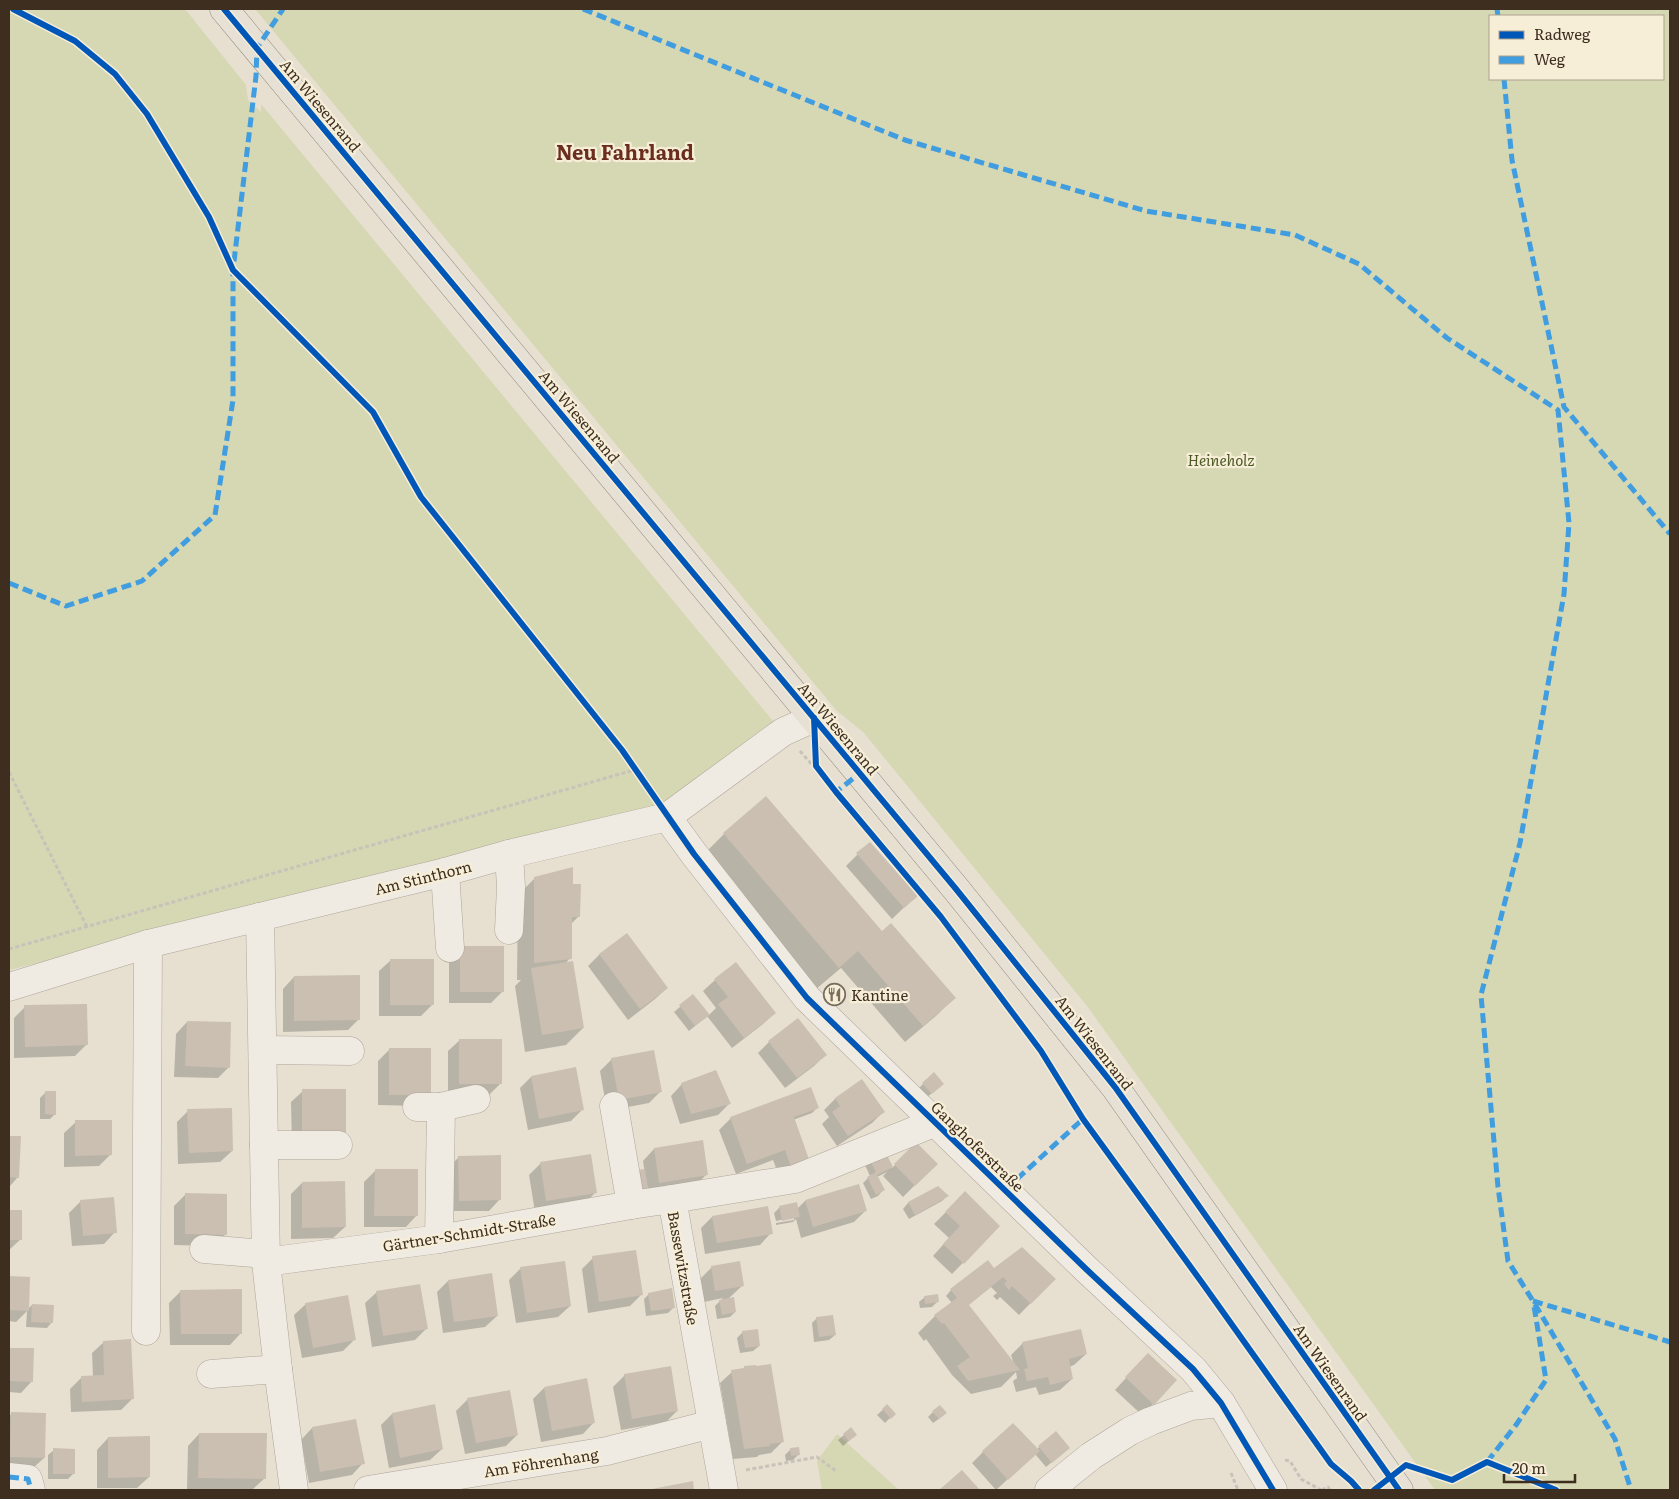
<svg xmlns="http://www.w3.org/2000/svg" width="1679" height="1499" font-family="Literata,serif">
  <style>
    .green { fill: #d6d7b3; fill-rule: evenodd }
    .shadow { fill: #0003 }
    .building { fill: #cbbfb2 }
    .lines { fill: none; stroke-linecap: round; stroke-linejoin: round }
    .minor-casing { stroke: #ada599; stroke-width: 29 }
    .major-casing { stroke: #928b80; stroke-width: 29 }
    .path { stroke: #c8c2b9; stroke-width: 3; stroke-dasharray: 4 2.5; stroke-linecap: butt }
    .minor { stroke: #efebe3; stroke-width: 28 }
    .major { stroke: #e6e1d4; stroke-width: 28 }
    .quiet { stroke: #3f9de0; stroke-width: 5; stroke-dasharray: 10 5; stroke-linecap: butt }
    .cycleway-casing { stroke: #f7eed8; stroke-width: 9 }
    .cycleway { stroke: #0057b8; stroke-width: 6 }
    .labels { text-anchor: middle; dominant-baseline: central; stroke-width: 4.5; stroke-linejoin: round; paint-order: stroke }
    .street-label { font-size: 15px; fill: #3d2e20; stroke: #f7eed8 }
    .park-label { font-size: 15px; font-style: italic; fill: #4d5a26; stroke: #f7eed8 }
    .poi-label { font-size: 15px; fill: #3d2e20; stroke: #f7eed8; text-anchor: start }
    .district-label { font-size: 20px; font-weight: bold; fill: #6b2e1e; stroke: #f7eed8 }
  </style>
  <rect width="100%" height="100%" fill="#e7e0d1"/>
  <!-- green -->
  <g class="green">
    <polygon points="9,9 185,9 246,85 248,100 261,112 261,104 778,727 650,811 9,970"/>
    <path d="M 255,9 L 1670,9 L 1670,1490 L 1435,1490 L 1087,1006 L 864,733 L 836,710 ZM 1490,16 L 1663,16 L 1663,79 L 1490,79 Z"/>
    <polygon points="837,1434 899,1490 822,1490 817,1461"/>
  </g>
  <!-- shadow -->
  <g class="shadow">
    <polygon points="766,797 880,931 954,998 937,1015 905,1042 841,968 815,990 701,857 724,834"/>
    <polygon points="869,843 916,896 892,919 846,866"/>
    <polygon points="535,878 572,885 579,916 571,924 570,958 565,964 583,1028 566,1045 525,1052 515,986 521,980 517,980 518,895"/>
    <polygon points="627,935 667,988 655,999 628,1020 588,966 599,955"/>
    <polygon points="461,947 502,992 491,1003 449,1003 449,959"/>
    <polygon points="391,960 432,1005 421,1016 379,1016 379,971"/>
    <polygon points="736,963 775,1013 763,1024 732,1048 707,1016 689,1031 674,1012 693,996 708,1016 716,1008 703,991 715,980"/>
    <polygon points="294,977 359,1019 348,1030 283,1032 283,989"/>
    <polygon points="25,1007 86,1045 75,1056 14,1058 14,1018"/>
    <polygon points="187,1022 229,1067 218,1078 174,1077 176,1034"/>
    <polygon points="460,1040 501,1083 489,1095 448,1095 448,1051"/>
    <polygon points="769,1042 825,1055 814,1066 785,1088 758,1053"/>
    <polygon points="389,1050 419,1106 378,1105 378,1061"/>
    <polygon points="612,1059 660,1092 649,1103 607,1111 600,1071"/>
    <polygon points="531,1077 582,1110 571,1121 528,1130 520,1088"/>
    <polygon points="682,1084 729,1104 718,1115 680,1124 671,1096"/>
    <polygon points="923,1084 937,1089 926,1098 918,1089"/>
    <polygon points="345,1090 292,1146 291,1102 303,1091"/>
    <polygon points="45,1093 55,1114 50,1119 40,1119 40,1098"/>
    <polygon points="836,1098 883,1112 872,1123 837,1146 822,1124 829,1117 824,1110"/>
    <polygon points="817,1108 812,1113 793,1120 799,1177 782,1183 773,1160 736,1174 719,1130 731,1118"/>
    <polygon points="188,1111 232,1151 220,1162 178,1164 177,1122"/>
    <polygon points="76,1122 110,1155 99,1166 64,1167 64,1133"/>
    <polygon points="9,1137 20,1137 18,1177 9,1187"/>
    <polygon points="916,1144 936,1164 903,1197 883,1176 887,1172 877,1177 883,1190 878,1196 871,1199 863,1183 870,1176 864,1163 884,1151 892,1168"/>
    <polygon points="654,1149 706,1175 695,1186 648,1193 643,1161"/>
    <polygon points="459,1157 500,1199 489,1211 448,1211 447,1169"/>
    <polygon points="541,1163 596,1192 584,1204 535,1212 529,1175"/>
    <polygon points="375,1171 417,1215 406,1227 364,1227 364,1182"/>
    <polygon points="302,1183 345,1227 333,1238 291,1239 291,1194"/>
    <polygon points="858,1185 865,1211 854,1222 801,1238 796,1219 793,1222 776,1225 776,1223 794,1220 794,1217 776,1221 774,1213 780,1207 797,1209 805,1201"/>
    <polygon points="938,1187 947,1196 942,1201 909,1219 903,1209 908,1203"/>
    <polygon points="965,1193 999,1226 952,1274 933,1256 949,1238 934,1224"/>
    <polygon points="186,1194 225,1235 214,1246 174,1245 174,1206"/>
    <polygon points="81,1201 115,1232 104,1244 72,1246 69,1213"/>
    <polygon points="9,1212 21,1212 21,1239 9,1250"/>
    <polygon points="712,1217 771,1233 760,1245 705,1254 701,1228"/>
    <polygon points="593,1258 641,1295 630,1306 588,1313 582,1269"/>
    <polygon points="712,1267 743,1285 728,1299 735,1312 730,1317 717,1319 715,1306 723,1298 704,1302 700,1279"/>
    <polygon points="521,1268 570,1306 558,1317 516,1323 509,1280"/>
    <polygon points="994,1269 1054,1279 1019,1315 1000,1297 997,1300 993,1296 997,1293 991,1287 968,1305 1014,1364 1011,1355 1023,1343 1086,1354 1074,1365 1069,1367 1072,1379 1060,1390 1039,1395 1036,1387 1016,1392 1013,1381 1017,1378 1016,1372 1001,1387 971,1394 952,1375 926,1339 924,1341 918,1333 935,1316 952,1303 946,1296 951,1290"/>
    <polygon points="9,1277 29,1278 28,1309 32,1305 52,1322 47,1328 26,1327 27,1311 16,1322 9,1321"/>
    <polygon points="448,1281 497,1316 485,1327 443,1333 437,1292"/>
    <polygon points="181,1291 241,1333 230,1345 170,1345 169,1303"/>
    <polygon points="377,1292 426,1329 415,1340 372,1347 365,1303"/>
    <polygon points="649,1294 674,1307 668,1313 646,1316 644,1299"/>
    <polygon points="925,1297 937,1302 932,1307 920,1308 919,1302"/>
    <polygon points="306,1304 354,1340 343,1351 302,1358 294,1315"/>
    <polygon points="817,1318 835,1335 829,1340 814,1342 812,1323"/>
    <polygon points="743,1332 759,1346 753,1351 740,1353 737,1338"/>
    <polygon points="104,1342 132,1399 121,1410 71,1412 70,1389 81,1378 93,1377 92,1353"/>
    <polygon points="9,1349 33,1349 32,1381 21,1393 9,1392"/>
    <polygon points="1137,1366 1153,1404 1142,1415 1115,1390"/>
    <polygon points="744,1368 783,1441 771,1453 759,1455 757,1457 733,1459 720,1383 732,1372 742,1370"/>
    <polygon points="625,1375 677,1411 666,1422 621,1430 613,1387"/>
    <polygon points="544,1388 594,1422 583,1434 541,1442 533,1399"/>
    <polygon points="468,1399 517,1435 506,1446 465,1454 456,1411"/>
    <polygon points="434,1406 442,1449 430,1460 389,1468 381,1425 392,1414"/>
    <polygon points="887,1406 894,1414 885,1423 877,1415"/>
    <polygon points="933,1412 940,1418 933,1423 928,1417"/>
    <polygon points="12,1414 44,1458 32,1469 9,1468 9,1416"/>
    <polygon points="312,1428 363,1463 352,1475 309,1483 301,1440"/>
    <polygon points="851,1429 850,1440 843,1446 838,1440"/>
    <polygon points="199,1434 265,1478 253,1489 187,1489 188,1446"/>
    <polygon points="108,1438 149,1477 137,1488 97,1488 97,1450"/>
    <polygon points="1039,1447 1063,1453 1046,1467 1035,1454 996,1490 972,1463 983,1452 1037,1450"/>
    <polygon points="791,1449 799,1454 793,1460 786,1461 785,1455"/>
    <polygon points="54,1450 73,1474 68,1479 48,1479 48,1455"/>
  </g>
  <!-- building -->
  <g class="building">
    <polygon points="766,796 882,931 891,923 956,998 923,1026 858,951 839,968 723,833"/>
    <polygon points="870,842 918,896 904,908 856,853"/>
    <polygon points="573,867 573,884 581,884 580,917 572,917 572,959 534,963 534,877"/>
    <polygon points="627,933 668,988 640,1009 599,954"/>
    <rect x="460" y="946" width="44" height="46"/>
    <rect x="390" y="959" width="44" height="46"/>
    <polygon points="573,961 584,1028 542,1035 531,968"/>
    <polygon points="736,962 776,1013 744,1038 718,1004 728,997 714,979"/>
    <polygon points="360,975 360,1020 294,1021 294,976"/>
    <polygon points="693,994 710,1015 695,1026 679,1005"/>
    <polygon points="87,1004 88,1045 25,1047 24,1005"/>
    <polygon points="798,1018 827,1055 797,1078 768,1041"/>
    <polygon points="187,1021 231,1022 230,1068 185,1066"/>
    <rect x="459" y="1039" width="43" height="45"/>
    <rect x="389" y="1048" width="42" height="47"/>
    <polygon points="654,1050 662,1092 619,1100 611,1058"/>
    <polygon points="576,1067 584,1110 539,1119 531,1076"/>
    <polygon points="716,1070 731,1104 691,1114 681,1083"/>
    <polygon points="934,1072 944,1084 932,1094 922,1083"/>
    <polygon points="862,1079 885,1112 848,1136 832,1112 840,1106 835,1098"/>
    <polygon points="811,1087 819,1108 794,1117 811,1165 793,1172 785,1150 747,1164 730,1117"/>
    <rect x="302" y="1089" width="44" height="46"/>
    <polygon points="45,1091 56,1091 56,1115 45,1114"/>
    <polygon points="232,1108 233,1151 189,1153 187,1109"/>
    <polygon points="75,1120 112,1120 112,1155 75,1156"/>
    <polygon points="9,1136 21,1136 19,1178 9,1177"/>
    <polygon points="703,1140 708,1175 659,1183 654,1148"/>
    <polygon points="916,1142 938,1164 915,1186 894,1164"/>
    <polygon points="884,1149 893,1167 877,1175 885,1190 876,1195 867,1177 876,1172 868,1157"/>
    <polygon points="591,1154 597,1193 546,1201 540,1162"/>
    <polygon points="501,1155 501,1200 459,1201 458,1156"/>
    <polygon points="375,1169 418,1169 418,1216 374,1216"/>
    <polygon points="645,1169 649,1195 637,1197 636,1170"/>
    <polygon points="345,1181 346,1227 302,1228 302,1182"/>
    <polygon points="859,1184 867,1211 813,1227 805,1200"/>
    <polygon points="938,1186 949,1196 915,1215 908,1202"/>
    <polygon points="965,1191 1000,1226 964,1264 943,1244 960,1226 945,1212"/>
    <polygon points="185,1193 227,1194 227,1235 185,1234"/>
    <polygon points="114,1197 117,1233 83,1236 80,1200"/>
    <polygon points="797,1202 800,1217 782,1221 779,1206"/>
    <polygon points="768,1206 773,1234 717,1243 712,1216"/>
    <rect x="9" y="1210" width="13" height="30"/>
    <polygon points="1022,1247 1056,1279 1031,1304 1012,1286 1009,1290 1004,1284 1007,1281 1003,1277 969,1305 1020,1370 968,1381 957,1366 970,1357 944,1323 942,1324 934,1315 957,1298 950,1289 988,1260 994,1268"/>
    <polygon points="636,1250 643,1295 599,1302 592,1256"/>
    <polygon points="565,1261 571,1306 527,1313 520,1267"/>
    <polygon points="740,1261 744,1286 715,1291 711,1266"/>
    <polygon points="492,1273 498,1316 454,1322 448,1280"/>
    <polygon points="9,1276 30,1277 29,1311 9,1310"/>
    <polygon points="420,1284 428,1329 383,1336 376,1291"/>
    <polygon points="672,1288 675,1308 651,1311 648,1293"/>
    <polygon points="242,1289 242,1334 181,1334 180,1290"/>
    <polygon points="938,1294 939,1302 925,1304 924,1296"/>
    <polygon points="348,1295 356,1340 313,1348 305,1303"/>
    <polygon points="734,1297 736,1312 722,1315 719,1300"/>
    <polygon points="32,1304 54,1305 53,1323 31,1322"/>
    <polygon points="833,1315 836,1335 819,1337 816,1317"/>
    <polygon points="758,1329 760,1346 745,1348 742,1331"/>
    <polygon points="1081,1329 1087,1354 1069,1359 1073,1379 1050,1385 1048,1377 1027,1381 1024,1369 1028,1368 1022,1342"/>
    <polygon points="131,1339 134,1399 82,1402 81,1376 104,1375 103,1341"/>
    <polygon points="9,1348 34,1348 33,1382 9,1381"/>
    <polygon points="1148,1353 1177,1380 1154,1405 1125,1377"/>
    <polygon points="771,1364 784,1442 770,1444 770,1446 744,1449 731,1370 744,1368 744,1366 756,1365 756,1366"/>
    <polygon points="671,1366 678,1411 632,1419 624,1374"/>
    <polygon points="587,1378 595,1423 552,1431 544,1387"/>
    <polygon points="510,1390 518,1435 476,1443 467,1398"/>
    <polygon points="435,1404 443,1449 400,1458 392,1413"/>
    <polygon points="887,1404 896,1414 891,1419 882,1409"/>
    <polygon points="940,1405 947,1413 939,1419 932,1411"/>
    <polygon points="11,1412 46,1413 45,1458 10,1457"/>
    <polygon points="356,1419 365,1464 320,1472 312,1427"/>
    <polygon points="1013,1423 1040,1451 1008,1480 982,1451"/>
    <polygon points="851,1427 857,1435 849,1441 843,1434"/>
    <polygon points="1056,1431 1070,1448 1052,1463 1038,1446"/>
    <polygon points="199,1433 267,1433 266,1479 198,1478"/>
    <polygon points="150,1436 150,1477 108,1478 108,1437"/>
    <polygon points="799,1447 800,1455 791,1456 790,1448"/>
    <polygon points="53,1448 75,1449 75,1474 53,1474"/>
    <polygon points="962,1470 980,1490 939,1490 946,1484"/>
    <polygon points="693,1481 694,1490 652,1490 652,1489"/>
  </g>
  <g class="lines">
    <defs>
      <g id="minor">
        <polyline points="667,817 694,854 807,998 1085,1268 1193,1369 1221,1403 1273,1490"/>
        <polyline points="509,854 511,887 509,930"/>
        <polyline points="445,872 450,948"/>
        <polyline points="260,917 266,1262 278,1369 294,1490"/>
        <polyline points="9,987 148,944 445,872 509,854 667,817 783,732 814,718"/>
        <polyline points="263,1050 350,1051"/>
        <polyline points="614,1106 631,1205"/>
        <polyline points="417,1107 441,1107 439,1239"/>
        <polyline points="441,1107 476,1099"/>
        <polyline points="264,1145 338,1145"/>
        <polyline points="204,1249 266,1254"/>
        <polyline points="266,1262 439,1239 631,1205 672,1199"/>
        <polyline points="146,1331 148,944"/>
        <polyline points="211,1374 278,1369"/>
        <polyline points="9,1477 28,1479 31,1490"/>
        <polyline points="368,1490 607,1451 712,1424"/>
        <polyline points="724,1490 672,1199 795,1179 936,1122"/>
        <polyline points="1049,1490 1091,1456 1130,1431 1151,1421 1191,1406 1221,1403"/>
      </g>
      <polyline id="major" points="224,9 956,889 1115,1087 1399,1490"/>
    </defs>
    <!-- minor casing -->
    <use href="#minor" class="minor-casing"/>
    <!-- major casing -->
    <use href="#major" class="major-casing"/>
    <!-- path -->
    <g class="path">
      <polyline points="800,751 836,792"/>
      <polyline points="9,772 87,927"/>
      <polyline points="9,949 634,770"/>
      <polyline points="1285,1460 1290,1461 1301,1479 1321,1490"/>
      <polyline points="746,1470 817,1457 836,1471"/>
      <polyline points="1231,1473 1238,1490"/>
      <polyline points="1322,1490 1328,1487 1330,1490"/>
    </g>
    <!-- minor -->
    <use href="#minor" class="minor"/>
    <!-- major -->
    <use href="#major" class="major"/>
    <!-- quiet -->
    <g class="quiet">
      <polyline points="583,9 905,140 1146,211 1295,235 1359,264 1447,338 1558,410 1569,523 1564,594 1520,843 1481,995 1498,1187 1508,1261 1533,1301 1615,1439 1631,1490"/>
      <polyline points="1497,9 1498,16"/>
      <polyline points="1504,79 1512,160 1564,407 1670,534"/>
      <polyline points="9,583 66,606 142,581 215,515 233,400 233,270 256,76 257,48 283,9"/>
      <polyline points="838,795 836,792 860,773"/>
      <polyline points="1006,1189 1083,1119"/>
      <polyline points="1533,1301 1670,1342"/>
      <polyline points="1487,1462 1516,1425 1546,1380 1534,1306"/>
      <polyline points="9,1477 28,1479 31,1490"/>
    </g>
    <defs>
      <g id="cycleway">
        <polyline points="13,9 75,41 115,74 147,114 209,217 233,270 373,412 421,497 622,750 694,854 807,998 1085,1268 1193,1369 1221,1403 1273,1490"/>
        <polyline points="224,9 956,889 1115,1087 1399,1490"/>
        <polyline points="814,718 816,766 836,792 941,917 1041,1051 1083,1119 1203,1284 1331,1464 1351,1481 1359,1490"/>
        <polyline points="1374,1490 1406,1465 1452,1480 1487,1462 1556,1490"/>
      </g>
    </defs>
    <!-- cycleway casing -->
    <use href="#cycleway" class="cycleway-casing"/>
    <!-- cycleway -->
    <use href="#cycleway" class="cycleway"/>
  </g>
  <!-- icons -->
  <defs>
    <symbol id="restaurant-ring" viewBox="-11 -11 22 22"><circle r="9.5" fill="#f7eed8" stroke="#786c5e" stroke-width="1.5"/><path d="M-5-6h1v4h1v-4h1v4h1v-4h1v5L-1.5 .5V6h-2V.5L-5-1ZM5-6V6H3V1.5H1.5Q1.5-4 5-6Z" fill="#786c5e"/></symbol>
  </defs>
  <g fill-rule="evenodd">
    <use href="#restaurant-ring" x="822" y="982" width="25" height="25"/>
  </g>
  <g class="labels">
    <!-- street labels -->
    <g class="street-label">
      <text transform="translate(321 105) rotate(50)">Am Wiesenrand</text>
      <text transform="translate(580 416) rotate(50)">Am Wiesenrand</text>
      <text transform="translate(839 728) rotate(50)">Am Wiesenrand</text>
      <text transform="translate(423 877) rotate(-14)">Am Stinthorn</text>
      <text transform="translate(1095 1042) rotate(52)">Am Wiesenrand</text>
      <text transform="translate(978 1146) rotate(44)">Ganghoferstraße</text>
      <text transform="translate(469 1232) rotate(-9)">Gärtner-Schmidt-Straße</text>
      <text transform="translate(684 1268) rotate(80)">Bassewitzstraße</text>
      <text transform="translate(1331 1372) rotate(55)">Am Wiesenrand</text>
      <text transform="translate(541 1462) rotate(-9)">Am Föhrenhang</text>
    </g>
    <!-- park labels -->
    <g class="park-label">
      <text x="1221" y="459">Heineholz</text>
    </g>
    <!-- poi labels -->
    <g class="poi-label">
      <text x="851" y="994">Kantine</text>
    </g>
    <!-- district labels -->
    <g class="district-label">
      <text x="625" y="151">Neu Fahrland</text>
    </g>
  </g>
  <!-- border -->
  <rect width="1679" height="1499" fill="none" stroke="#3d2e20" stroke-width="20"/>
  <!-- legend -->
  <rect x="1489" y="15" width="175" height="65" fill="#f7eed8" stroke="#ada18e"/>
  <rect x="1499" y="31" width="25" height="8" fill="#0057b8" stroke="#ada18e"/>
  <text x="1534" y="40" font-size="15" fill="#3d2e20">Radweg</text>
  <rect x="1499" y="56" width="25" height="8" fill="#3f9de0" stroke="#ada18e"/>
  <text x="1534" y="65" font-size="15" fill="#3d2e20">Weg</text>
  <!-- scale -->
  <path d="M1504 1474v8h71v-8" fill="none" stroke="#3d2e20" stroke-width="2.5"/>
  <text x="1512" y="1474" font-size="15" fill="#3d2e20" stroke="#f7eed8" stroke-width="4" paint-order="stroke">20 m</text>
</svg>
